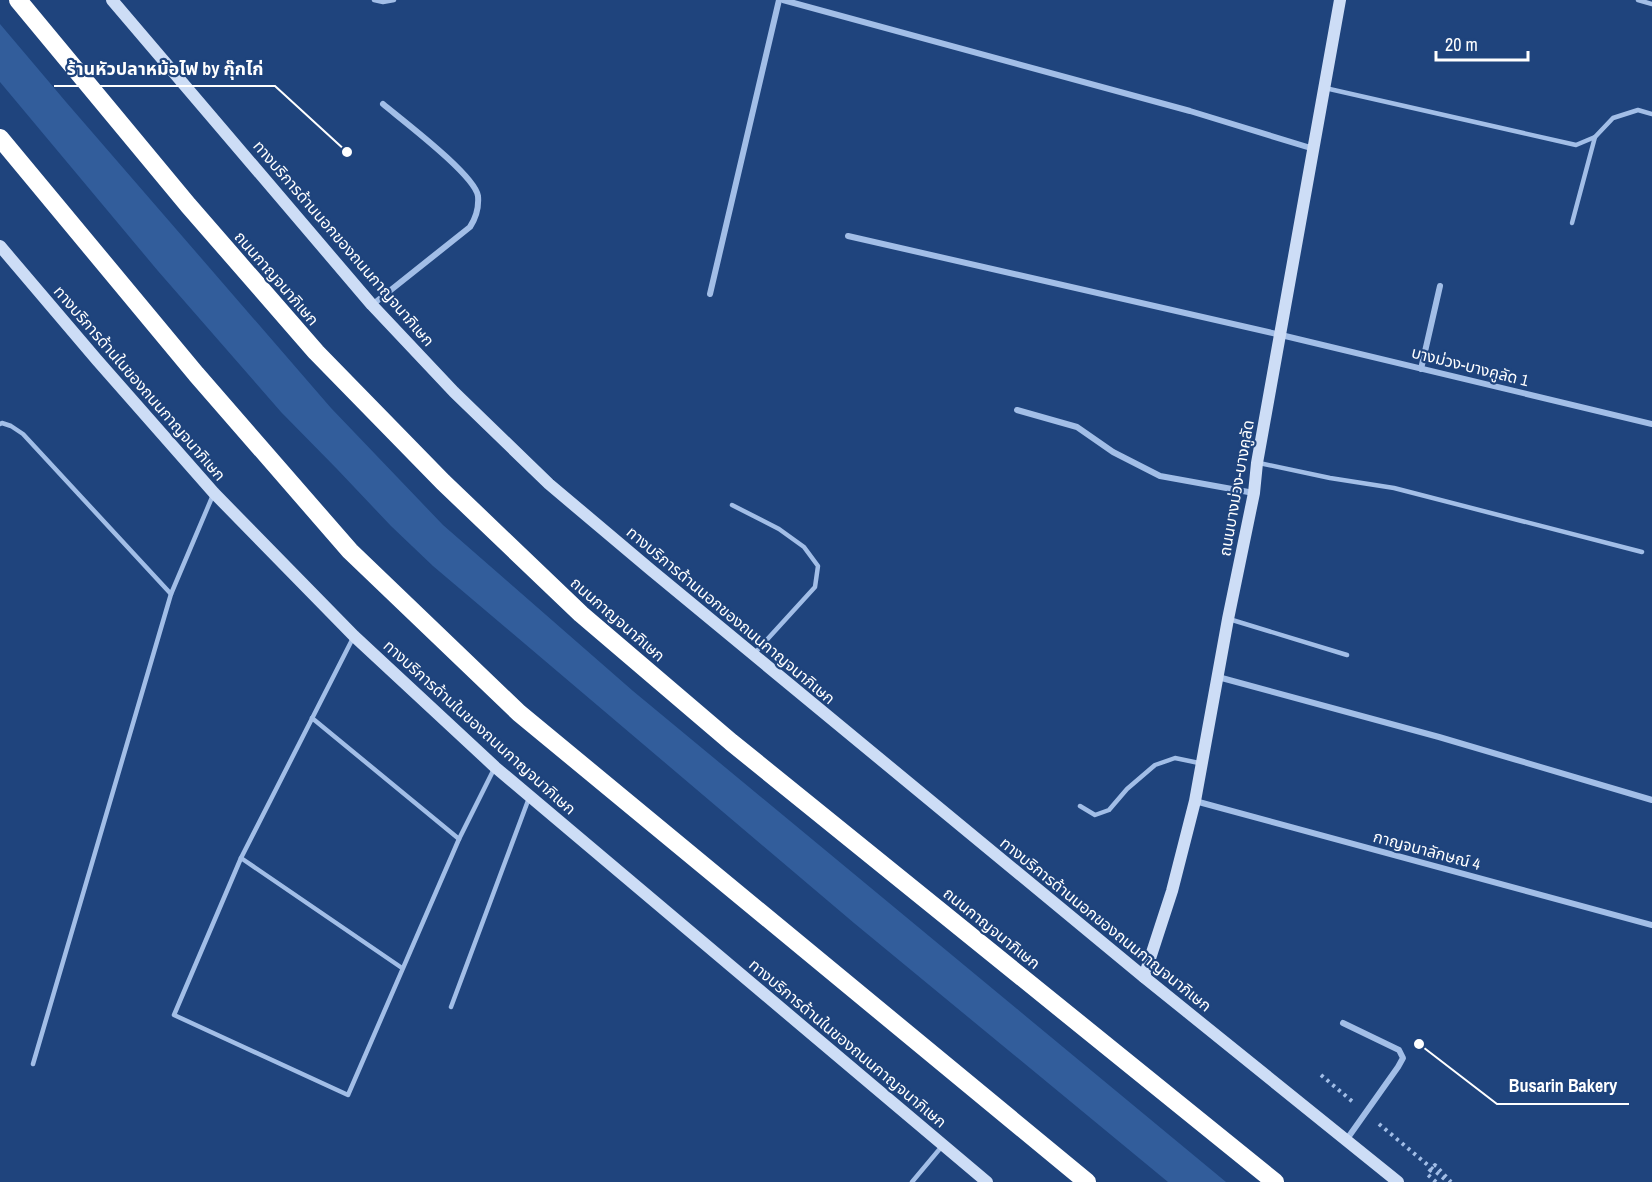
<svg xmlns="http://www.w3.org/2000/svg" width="1652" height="1182" font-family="'Archivo Narrow','Noto Sans Thai',sans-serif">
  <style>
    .green { fill: #325d9b }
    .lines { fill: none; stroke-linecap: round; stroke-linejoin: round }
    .path { stroke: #a2bee7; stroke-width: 4; stroke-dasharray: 3 4.5; stroke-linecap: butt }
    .lane { stroke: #a2bee7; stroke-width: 4.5 }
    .street { stroke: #a2bee7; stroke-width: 6 }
    .secondary { stroke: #cdddf6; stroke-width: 12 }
    .highway { stroke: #fff; stroke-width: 18 }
    .path-bridge { stroke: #a2bee7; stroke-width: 4; stroke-dasharray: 3 4.5; stroke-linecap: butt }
    .labels { text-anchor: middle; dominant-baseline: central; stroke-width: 4.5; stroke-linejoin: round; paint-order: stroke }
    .street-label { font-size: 16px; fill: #fff; stroke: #1f447d }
    .leader { fill: none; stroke: #fff; stroke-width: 2 }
    .callout-dot { fill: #fff; stroke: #1f447d; stroke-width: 2 }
    .callout-label { font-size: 18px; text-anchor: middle; font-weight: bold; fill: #fff; stroke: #1f447d; stroke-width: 4.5; stroke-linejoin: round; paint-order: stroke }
  </style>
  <rect width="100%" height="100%" fill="#1f447d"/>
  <!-- green -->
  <polygon class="green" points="0,24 66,102 331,408 443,525 633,691 1226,1182 1168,1182 854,923 433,566 391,526 337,469 281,412 158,271 0,82"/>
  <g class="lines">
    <!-- path -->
    <g class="path">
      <polyline points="1321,1075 1353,1102"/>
      <polyline points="1379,1124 1448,1182"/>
    </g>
    <!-- lane -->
    <g class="lane">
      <polyline points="374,0 383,2 394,0"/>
      <polyline points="1638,0 1652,4"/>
      <polyline points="1325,88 1576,145 1595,137 1613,118 1638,110 1652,114"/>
      <polyline points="1572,223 1595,137"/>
      <polyline points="0,424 2,423 11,426 23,434 171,594 213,495"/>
      <polyline points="1259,463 1330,478 1394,488 1642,552"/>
      <polyline points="732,505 779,529 804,547 818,566 815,587 754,654"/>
      <polyline points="1229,619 1347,655"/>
      <polyline points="353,638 241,858 174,1015 348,1095 459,839 494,769"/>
      <polyline points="312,718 459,839"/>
      <polyline points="1080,806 1095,815 1109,810 1127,789 1155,765 1175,758 1199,763"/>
      <polyline points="241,858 402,968"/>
      <polyline points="451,1007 529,798"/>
      <polyline points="33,1064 171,594"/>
      <polyline points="912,1182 943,1145"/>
    </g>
    <!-- street -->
    <g class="street">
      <polyline points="783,0 1190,111 1314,149"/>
      <polyline points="848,236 1281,335 1652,424"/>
      <polyline points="710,294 779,0"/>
      <path d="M 372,305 L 470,227 C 476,218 479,208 478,196 C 475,175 402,120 383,104"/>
      <polyline points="1421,369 1440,286"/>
      <polyline points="1017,410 1077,427 1113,452 1160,476 1254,493"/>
      <polyline points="1218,677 1439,737 1652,800"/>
      <polyline points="1195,801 1652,925"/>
      <polyline points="1343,1023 1399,1050 1403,1058 1398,1067 1347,1139"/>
    </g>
    <!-- secondary -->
    <g class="secondary">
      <polyline points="112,0 372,305 454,392 549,484 651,570 1144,977 1398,1182"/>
      <polyline points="0,246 97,360 214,493 354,636 495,767 987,1182"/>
      <polyline points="1144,977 1172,891 1195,801 1228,619 1254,493 1257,463 1340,0"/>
    </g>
    <!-- highway -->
    <g class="highway">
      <polyline points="18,0 188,205 316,352 443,482 581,614 731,742 1275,1182"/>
      <polyline points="0,138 196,374 350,551 519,713 1087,1182"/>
    </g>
    <!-- path-bridge -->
    <polyline class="path-bridge" points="1436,1182 1427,1174 1435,1165 1451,1182"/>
  </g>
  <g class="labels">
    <!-- street labels -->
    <g class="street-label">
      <text transform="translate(344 243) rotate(49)">ทางบริการด้านนอกของถนนกาญจนาภิเษก</text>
      <text transform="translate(277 278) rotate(49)">ถนนกาญจนาภิเษก</text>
      <text transform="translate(1470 366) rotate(14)">บางม่วง-บางคูลัด 1</text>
      <text transform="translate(140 383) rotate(49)">ทางบริการด้านในของถนนกาญจนาภิเษก</text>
      <text transform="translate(1236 488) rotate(-80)">ถนนบางม่วง-บางคูลัด</text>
      <text transform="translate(731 615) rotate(40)">ทางบริการด้านนอกของถนนกาญจนาภิเษก</text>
      <text transform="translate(618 619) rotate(41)">ถนนกาญจนาภิเษก</text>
      <text transform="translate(480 727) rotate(42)">ทางบริการด้านในของถนนกาญจนาภิเษก</text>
      <text transform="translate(1427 850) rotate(15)">กาญจนาลักษณ์ 4</text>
      <text transform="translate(1106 924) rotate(39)">ทางบริการด้านนอกของถนนกาญจนาภิเษก</text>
      <text transform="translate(992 928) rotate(39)">ถนนกาญจนาภิเษก</text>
      <text transform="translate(848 1043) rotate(40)">ทางบริการด้านในของถนนกาญจนาภิเษก</text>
    </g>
  </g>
  <!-- callouts -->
  <path class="leader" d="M347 152L275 86H54M1419 1044L1497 1104H1629"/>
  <g class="callout-dot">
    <circle cx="347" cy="152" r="6"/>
    <circle cx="1419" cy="1044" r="6"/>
  </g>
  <g class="callout-label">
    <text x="165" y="75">ร้านหัวปลาหม้อไฟ by กุ๊กไก่</text>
    <text x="1563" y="1092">Busarin Bakery</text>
  </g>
  <!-- scale -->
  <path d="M1436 51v9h92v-9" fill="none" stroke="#ffffff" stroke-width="3"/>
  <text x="1445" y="51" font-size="18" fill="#ffffff" stroke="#1f447d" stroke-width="4.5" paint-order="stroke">20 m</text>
</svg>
